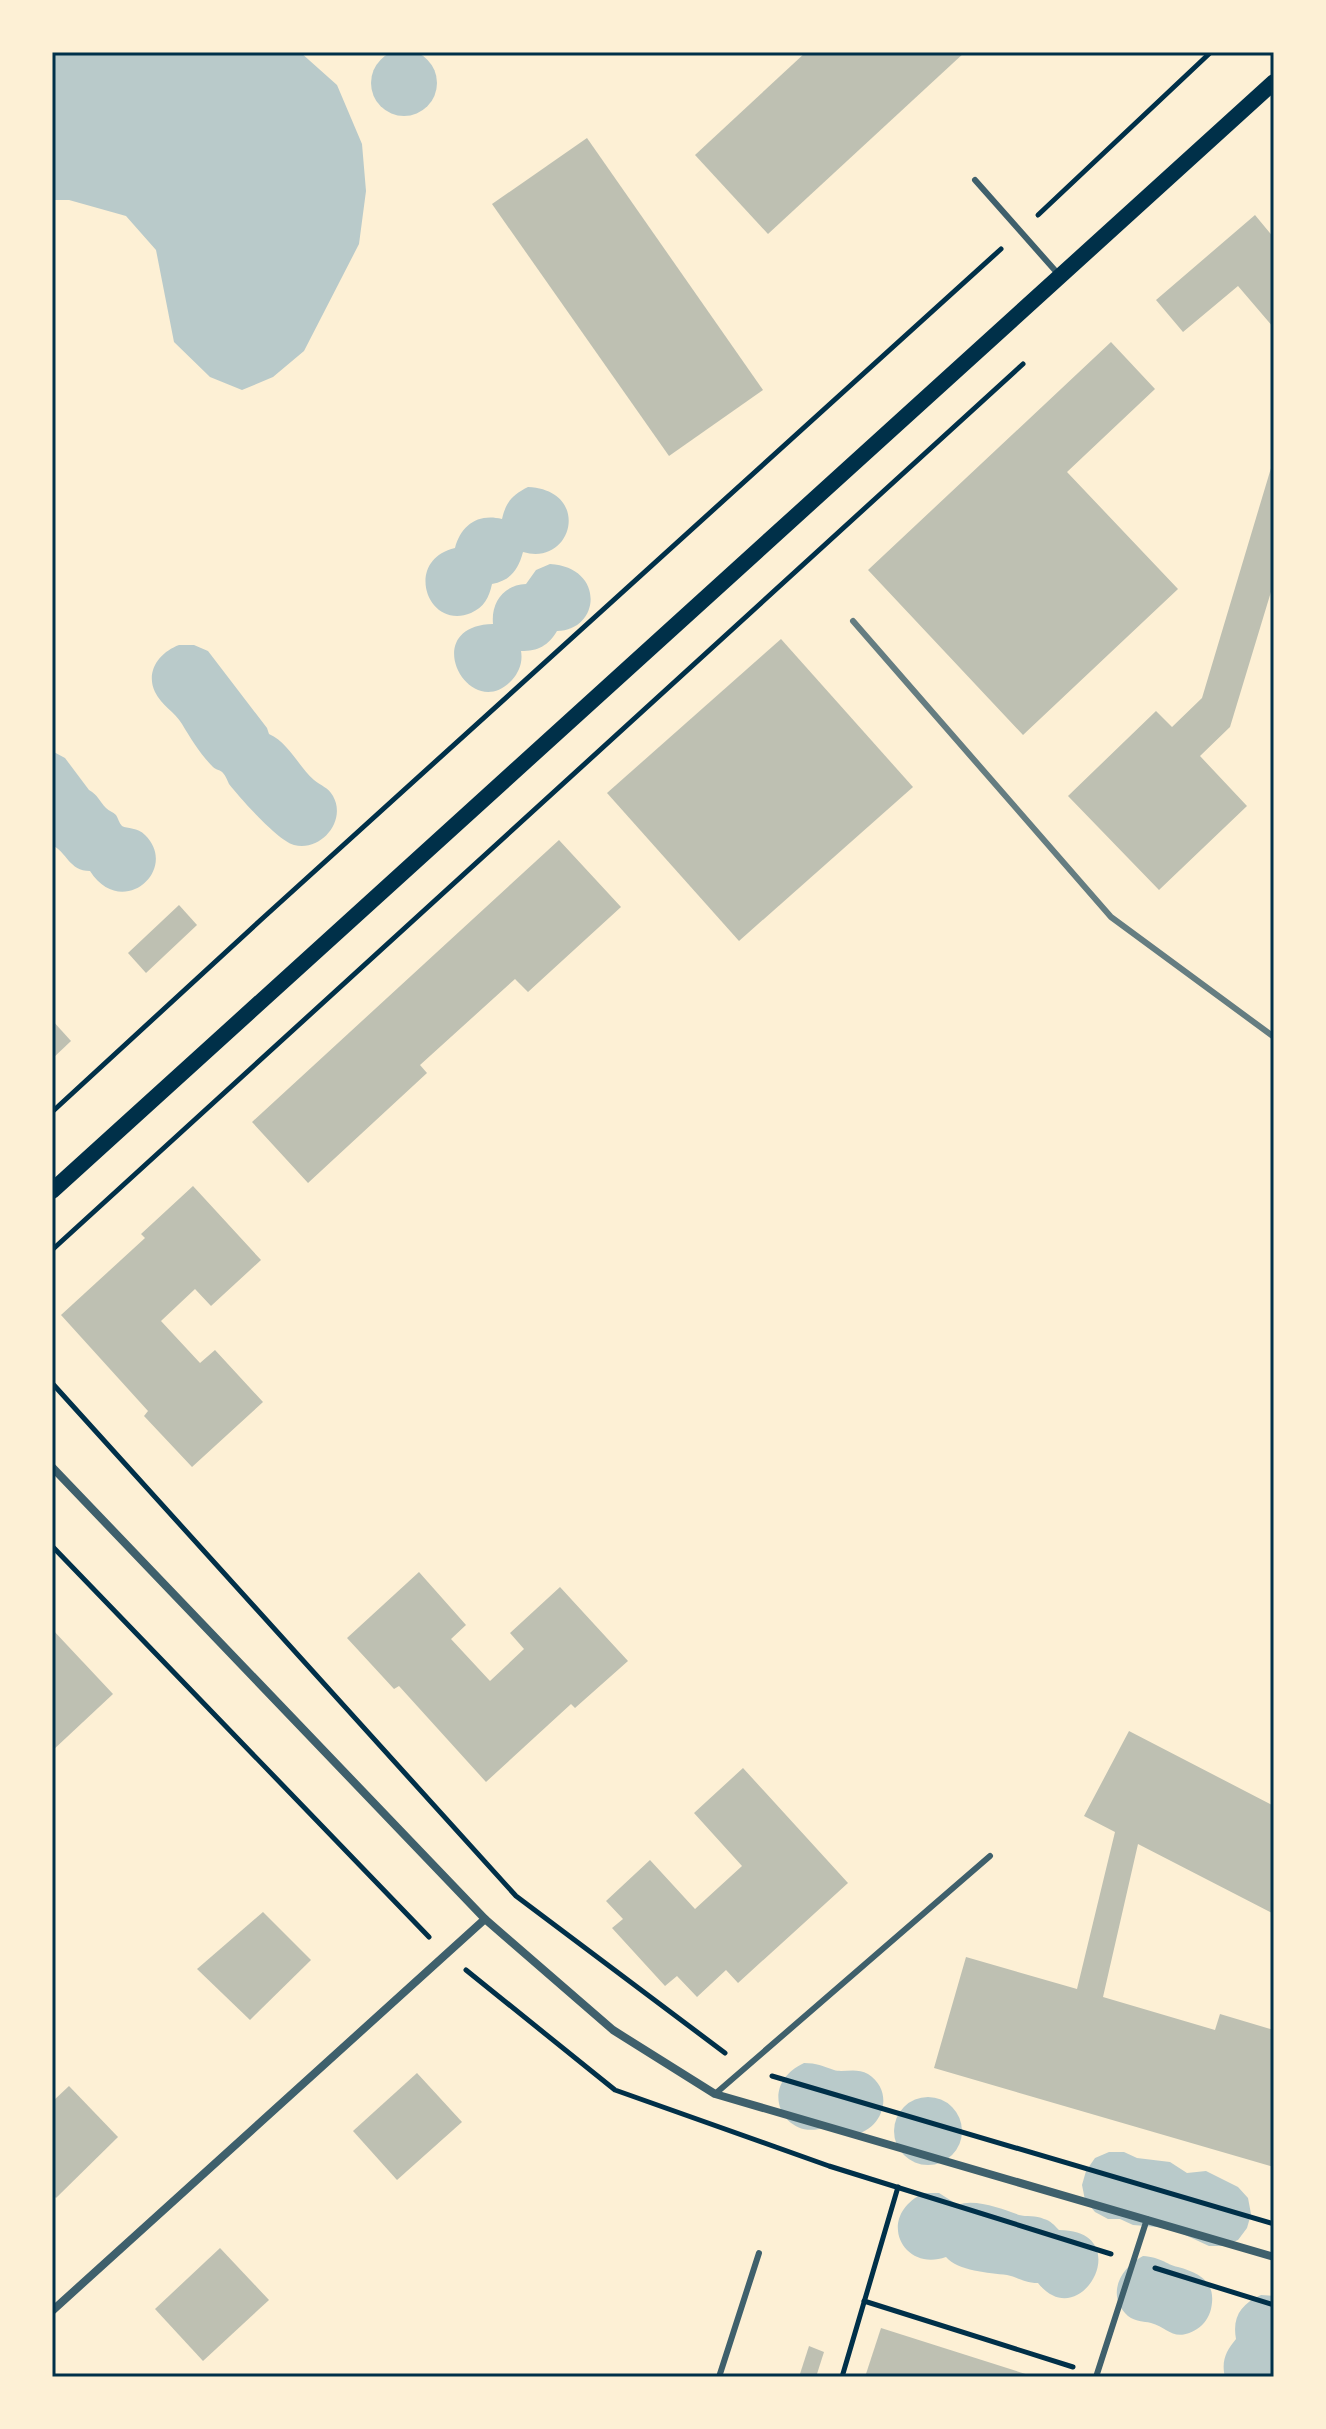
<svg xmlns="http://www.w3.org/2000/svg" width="1326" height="2429" font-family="'Alegreya Sans',sans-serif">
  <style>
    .green { fill: #b9caca }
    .building { fill: #bec0b2 }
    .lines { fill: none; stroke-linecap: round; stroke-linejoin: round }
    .path { stroke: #003049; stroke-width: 5 }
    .service { stroke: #3f606c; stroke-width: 6 }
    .minor { stroke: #3f606c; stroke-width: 8 }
    .secondary { stroke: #003049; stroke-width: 16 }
    .rail { stroke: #657d81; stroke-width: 6 }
    .neatline { fill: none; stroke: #003049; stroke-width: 3 }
  </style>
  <rect width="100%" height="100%" fill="#fdf0d5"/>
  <!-- green -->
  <g class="green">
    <circle cx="404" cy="83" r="33"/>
    <polygon points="52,52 300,52 337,85 362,144 366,191 359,244 304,351 273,377 242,390 210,377 174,342 156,250 126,216 69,200 52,200"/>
    <path d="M 528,487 C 592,490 573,567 523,552 C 518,570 511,580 492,584 C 489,598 484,607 471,613 C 427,631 403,560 455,548 C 461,525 478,513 502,519 C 506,502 512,495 528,487 Z"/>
    <path d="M 550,564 C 605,567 601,630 557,631 C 548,646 538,651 521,651 C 523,662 519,672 512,680 C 470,726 416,626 493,624 C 491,603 503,585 526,584 L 536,570 Z"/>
    <path d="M 179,645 L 194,645 L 208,651 L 267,728 L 269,734 C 289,743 298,766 314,780 C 321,786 328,787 333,796 C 347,821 321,852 294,845 C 277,840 240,798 229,784 C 227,780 226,776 223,773 C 221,770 216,770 213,767 C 200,754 191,739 182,724 C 175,712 161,705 155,692 C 145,671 160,652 179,645 Z"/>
    <path d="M 52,751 L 65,758 L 89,790 C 97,794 100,802 106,808 C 109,811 113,812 116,815 C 118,818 119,823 122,826 C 127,829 138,827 145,835 C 180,869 122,921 90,871 C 69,871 67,852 52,845 Z"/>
    <path d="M 804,2063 C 817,2063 822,2066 834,2070 C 843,2073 856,2067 868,2074 C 905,2098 869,2156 825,2127 C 786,2143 754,2087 804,2063 Z"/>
    <circle cx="928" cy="2131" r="34"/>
    <polygon points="1109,2152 1124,2152 1137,2158 1170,2162 1187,2173 1206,2171 1238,2187 1248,2198 1251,2214 1247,2228 1238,2240 1224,2246 1209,2246 1170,2228 1133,2225 1120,2219 1108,2219 1095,2212 1085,2200 1082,2185 1086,2171 1095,2158"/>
    <path d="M 924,2193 L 939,2193 L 958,2205 C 974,2198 1003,2209 1019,2215 C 1026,2217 1036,2215 1044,2219 C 1051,2221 1054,2225 1059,2230 C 1138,2230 1081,2337 1038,2283 C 1024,2283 1018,2277 1007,2275 C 989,2273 958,2271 946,2257 C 902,2273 875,2216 924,2193 Z"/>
    <path d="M 1143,2256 C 1161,2257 1165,2264 1178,2267 C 1200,2273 1217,2282 1211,2309 C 1209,2317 1204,2325 1197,2329 C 1174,2343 1169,2328 1151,2323 C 1143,2321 1136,2322 1128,2316 C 1105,2295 1121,2267 1143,2256 Z"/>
    <path d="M 1261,2295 L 1274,2296 L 1274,2377 L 1225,2377 C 1221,2361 1226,2351 1236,2339 C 1232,2317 1241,2304 1261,2295 Z"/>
  </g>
  <!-- building -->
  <g class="building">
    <polygon points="806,52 965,52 768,234 695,155"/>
    <polygon points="587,138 763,390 669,456 492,204"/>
    <polygon points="1255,215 1274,238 1274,328 1238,286 1183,332 1156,300"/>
    <polygon points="1111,342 1155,389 1067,472 1178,589 1023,735 868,570"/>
    <polygon points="1274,458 1274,582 1230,727 1200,756 1247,806 1159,890 1068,796 1156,711 1172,727 1202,698"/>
    <polygon points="781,639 913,787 739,941 607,793"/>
    <polygon points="559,840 621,907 528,992 515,979 420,1065 427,1073 308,1183 252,1122"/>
    <polygon points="179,905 197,925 146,973 128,953"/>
    <polygon points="52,1020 71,1041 52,1059"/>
    <polygon points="193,1186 261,1260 211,1306 195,1289 161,1321 200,1363 215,1350 263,1402 192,1467 144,1416 148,1411 61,1315 145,1238 141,1234"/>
    <polygon points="419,1572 466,1625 451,1639 490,1681 524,1649 510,1633 560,1587 628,1661 575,1708 571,1704 486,1782 399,1686 394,1689 347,1638"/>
    <polygon points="52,1629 113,1694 52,1751"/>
    <polygon points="1129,1731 1274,1806 1274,1914 1138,1844 1103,1997 1215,2030 1220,2014 1274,2030 1274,2167 934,2068 966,1957 1077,1989 1115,1832 1084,1816"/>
    <polygon points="743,1768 848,1883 738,1983 726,1970 697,1997 677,1976 665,1986 612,1928 623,1919 606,1901 650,1860 695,1909 742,1866 694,1813"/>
    <polygon points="263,1912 311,1960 250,2020 197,1969"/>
    <polygon points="417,2073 462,2122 397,2180 353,2131"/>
    <polygon points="69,2086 118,2137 56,2198 52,2194 52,2102"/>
    <polygon points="220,2248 269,2300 203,2361 155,2309"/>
    <polygon points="881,2328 1032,2376 1032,2377 865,2377"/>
    <polygon points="809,2346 824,2352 816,2377 799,2377"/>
  </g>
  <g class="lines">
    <!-- path -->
    <g class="path">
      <polyline points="1038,215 1211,52"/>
      <polyline points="52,1112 264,917 1001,249"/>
      <polyline points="52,1250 1023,364"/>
      <polyline points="52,1383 516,1896 725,2053"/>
      <polyline points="52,1546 429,1937"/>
      <polyline points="466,1970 615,2090 829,2166 1111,2254"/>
      <polyline points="772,2076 1274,2224"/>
      <polyline points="1155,2268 1274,2305"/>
      <polyline points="864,2301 1073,2367"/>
      <polyline points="842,2377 898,2187"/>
    </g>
    <!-- service -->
    <g class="service">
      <polyline points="975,180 1060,276"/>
      <polyline points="715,2094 990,1856"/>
      <polyline points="719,2377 759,2253"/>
      <polyline points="1096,2377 1147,2219"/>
    </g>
    <!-- minor -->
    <g class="minor">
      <polyline points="52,1467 485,1919 613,2030 715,2094 1274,2257"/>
      <polyline points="52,2311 485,1919"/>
    </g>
    <!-- secondary -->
    <polyline class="secondary" points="52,1191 1274,82"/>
    <!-- rail -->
    <polyline class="rail" points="853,621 1111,917 1274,1037"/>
  </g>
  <!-- border -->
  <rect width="1326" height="2429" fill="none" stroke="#fdf0d5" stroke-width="108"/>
  <rect x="54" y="54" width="1218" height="2321" class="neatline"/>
</svg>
